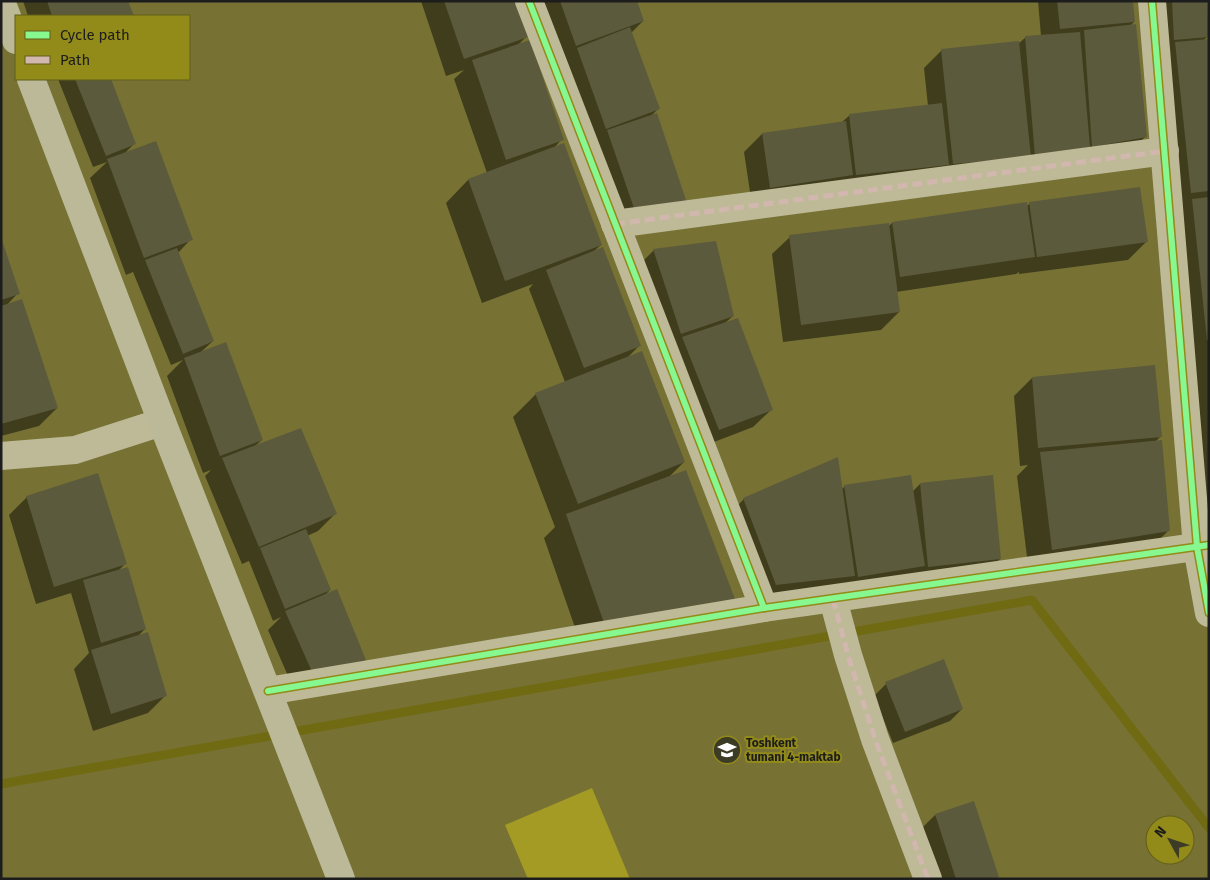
<svg xmlns="http://www.w3.org/2000/svg" width="1210" height="880" font-family="'Fira Sans',sans-serif">
  <style>
    .green { fill: #a49b24 }
    .shadow { fill: #0007 }
    .lines { fill: none; stroke-linecap: round; stroke-linejoin: round }
    .stream { stroke: #706b13; stroke-width: 9 }
    .building { fill: #5c5a3c }
    .minor { stroke: #beba98; stroke-width: 28 }
    .major { stroke: #bbb997; stroke-width: 28 }
    .quiet { stroke: #d1b7ad; stroke-width: 5; stroke-dasharray: 10 5; stroke-linecap: butt }
    .cycleway-casing { stroke: #928a19; stroke-width: 9 }
    .cycleway { stroke: #87f88f; stroke-width: 6 }
    .labels { text-anchor: middle; dominant-baseline: central; stroke-width: 4; stroke-linejoin: round; paint-order: stroke }
    .poi-label { font-size: 12px; font-weight: bold; fill: #1d1d1d; stroke: #928a19; text-anchor: start }
  </style>
  <rect width="100%" height="100%" fill="#777234"/>
  <!-- green -->
  <polygon class="green" points="592,788 630,879 528,879 505,825"/>
  <!-- shadow -->
  <g class="shadow">
    <polygon points="23,1 127,1 133,16 28,16"/>
    <polygon points="421,1 514,1 526,37 518,45 562,139 554,148 601,245 593,252 640,345 627,358 684,462 667,479 733,598 581,645 544,538 555,527 513,417 536,394 565,382 529,289 533,284 482,303 446,203 468,180 487,173 454,79 464,70 446,76"/>
    <polygon points="536,1 636,1 643,21 631,33 659,108 651,116 688,208 618,231"/>
    <polygon points="1038,1 1132,1 1134,22 1130,26 1146,136 1128,154 752,205 744,152 762,134 842,122 850,115 928,106 924,68 942,50 1018,44 1026,37 1041,36"/>
    <polygon points="1154,1 1206,1 1208,36 1204,40 1209,40 1209,536"/>
    <polygon points="58,79 109,79 135,143 123,155 191,239 178,253 213,341 201,352 262,440 255,446 336,513 318,531 307,536 330,590 324,596 365,660 347,678 295,692 268,630 281,617 273,621 249,561 242,564 205,476 211,470 203,473 167,376 183,360 171,365 133,272 126,275 90,178 107,162 93,167"/>
    <polygon points="1030,203 1146,242 1128,260 1019,274 1019,272 1016,274 896,292 899,312 881,330 783,342 772,254 790,237 888,227 892,223 1027,206"/>
    <polygon points="1,240 18,293 6,306 57,408 39,426 1,436"/>
    <polygon points="654,250 733,316 725,323 771,410 753,427 701,447 636,268"/>
    <polygon points="1032,378 1160,437 1155,442 1169,530 1146,553 1029,573 1017,476 1028,465 1020,466 1014,396"/>
    <polygon points="920,484 1000,559 982,577 758,603 726,517 744,499 841,490 845,486 912,492"/>
    <polygon points="27,497 125,564 118,571 145,629 137,637 166,695 148,713 93,731 74,669 89,653 71,593 36,604 9,515"/>
    <polygon points="886,684 962,709 950,721 893,743 874,696"/>
    <polygon points="935,815 997,877 995,879 940,879 923,827"/>
  </g>
  <g class="lines">
    <!-- stream -->
    <polyline class="stream" points="1,784 1032,600 1209,828"/>
  </g>
  <!-- building -->
  <g class="building">
    <polygon points="47,1 128,1 134,16 52,16"/>
    <polygon points="444,1 515,1 528,37 464,59"/>
    <polygon points="560,1 637,1 644,21 576,46"/>
    <polygon points="1057,1 1133,1 1135,22 1060,29"/>
    <polygon points="1172,1 1207,1 1209,37 1174,40"/>
    <polygon points="1136,24 1147,137 1092,147 1084,30"/>
    <polygon points="630,27 660,109 606,129 577,48"/>
    <polygon points="1080,32 1090,147 1035,157 1025,36"/>
    <polygon points="1209,39 1209,191 1191,193 1175,42"/>
    <polygon points="530,40 564,140 506,160 472,60"/>
    <polygon points="1019,41 1031,157 953,164 941,49"/>
    <polygon points="75,79 111,79 136,144 106,156"/>
    <polygon points="942,103 949,165 856,175 849,114"/>
    <polygon points="657,113 689,209 636,214 607,130"/>
    <polygon points="846,121 853,175 770,188 762,133"/>
    <polygon points="156,141 193,240 144,258 107,159"/>
    <polygon points="564,143 602,245 505,281 468,179"/>
    <polygon points="1140,187 1148,242 1037,257 1029,202"/>
    <polygon points="1209,197 1209,340 1207,340 1192,199"/>
    <polygon points="1027,202 1035,257 900,277 892,222"/>
    <polygon points="889,223 900,312 801,325 789,235"/>
    <polygon points="1,237 20,294 1,300"/>
    <polygon points="716,241 734,316 681,334 653,249"/>
    <polygon points="603,247 641,346 584,368 546,270"/>
    <polygon points="177,248 214,341 183,354 145,260"/>
    <polygon points="22,299 58,408 1,424 1,306"/>
    <polygon points="738,318 773,410 719,430 682,337"/>
    <polygon points="226,342 263,440 220,456 184,358"/>
    <polygon points="642,351 685,462 578,504 535,393"/>
    <polygon points="1155,365 1162,437 1038,448 1032,377"/>
    <polygon points="301,428 337,514 259,547 222,458"/>
    <polygon points="1162,440 1170,531 1052,550 1040,452"/>
    <polygon points="838,457 855,576 776,585 743,498"/>
    <polygon points="686,470 735,599 604,623 566,514"/>
    <polygon points="98,473 127,564 54,587 26,496"/>
    <polygon points="911,475 925,566 858,577 844,485"/>
    <polygon points="993,475 1001,559 928,567 920,483"/>
    <polygon points="306,529 331,590 285,609 260,548"/>
    <polygon points="128,567 146,629 101,643 83,580"/>
    <polygon points="337,589 366,660 313,674 285,611"/>
    <polygon points="148,632 167,696 111,714 91,650"/>
    <polygon points="944,659 963,709 905,732 885,682"/>
    <polygon points="974,801 999,877 993,879 956,879 935,814"/>
  </g>
  <g class="lines">
    <!-- minor -->
    <g class="minor">
      <polyline points="529,1 764,608"/>
      <polyline points="1152,1 1197,547 1209,613"/>
      <polyline points="615,224 1165,151"/>
      <polyline points="1,456 75,450 162,422"/>
      <polyline points="833,599 848,655 875,739 928,879"/>
      <polyline points="268,691 764,608 1209,545"/>
    </g>
    <!-- major -->
    <g class="major">
      <polyline points="1,1 16,40"/>
      <polyline points="31,79 162,422 341,879"/>
    </g>
    <!-- quiet -->
    <g class="quiet">
      <polyline points="615,224 1165,151"/>
      <polyline points="833,599 848,655 875,739 928,879"/>
    </g>
    <defs>
      <g id="cycleway">
        <polyline points="529,1 764,608"/>
        <polyline points="1152,1 1197,547 1209,613"/>
        <polyline points="268,691 764,608 1209,545"/>
      </g>
    </defs>
    <!-- cycleway casing -->
    <use href="#cycleway" class="cycleway-casing"/>
    <!-- cycleway -->
    <use href="#cycleway" class="cycleway"/>
  </g>
  <!-- icons -->
  <defs>
    <symbol id="school-disc" viewBox="-11 -11 22 22"><circle r="9.5" fill="#3c3b25" stroke="#928a19"/><path d="M0-5L7-2L0 1L-7-2ZM-4 1L0 2.5L4 1V4Q0 6-4 4Z" fill="#fff"/></symbol>
  </defs>
  <g fill-rule="evenodd">
    <use href="#school-disc" x="711" y="734" width="32" height="32"/>
  </g>
  <g class="labels">
    <!-- poi labels -->
    <g class="poi-label">
      <text x="746" y="743">Toshkent<tspan x="746" dy="14">tumani 4-maktab</tspan></text>
    </g>
  </g>
  <!-- border -->
  <rect width="1210" height="880" fill="none" stroke="#1d1d1d" stroke-width="5"/>
  <!-- legend -->
  <rect x="15" y="15" width="175" height="65" fill="#928a19" stroke="#635e1b"/>
  <rect x="25" y="31" width="25" height="8" fill="#87f88f" stroke="#635e1b"/>
  <text x="60" y="40" font-size="15" fill="#1d1d1d">Cycle path</text>
  <rect x="25" y="56" width="25" height="8" fill="#d1b7ad" stroke="#635e1b"/>
  <text x="60" y="65" font-size="15" fill="#1d1d1d">Path</text>
  <!-- north arrow -->
  <g transform="translate(1170 840) rotate(310)"><circle r="24" fill="#928a19" stroke="#635e1b"/>
  <path d="M0-4L9 19L0 12L-9 19Z" fill="#3c3b25"/>
  <text y="-8" font-size="14" font-weight="bold" text-anchor="middle" fill="#1d1d1d">N</text>
  </g>
</svg>
